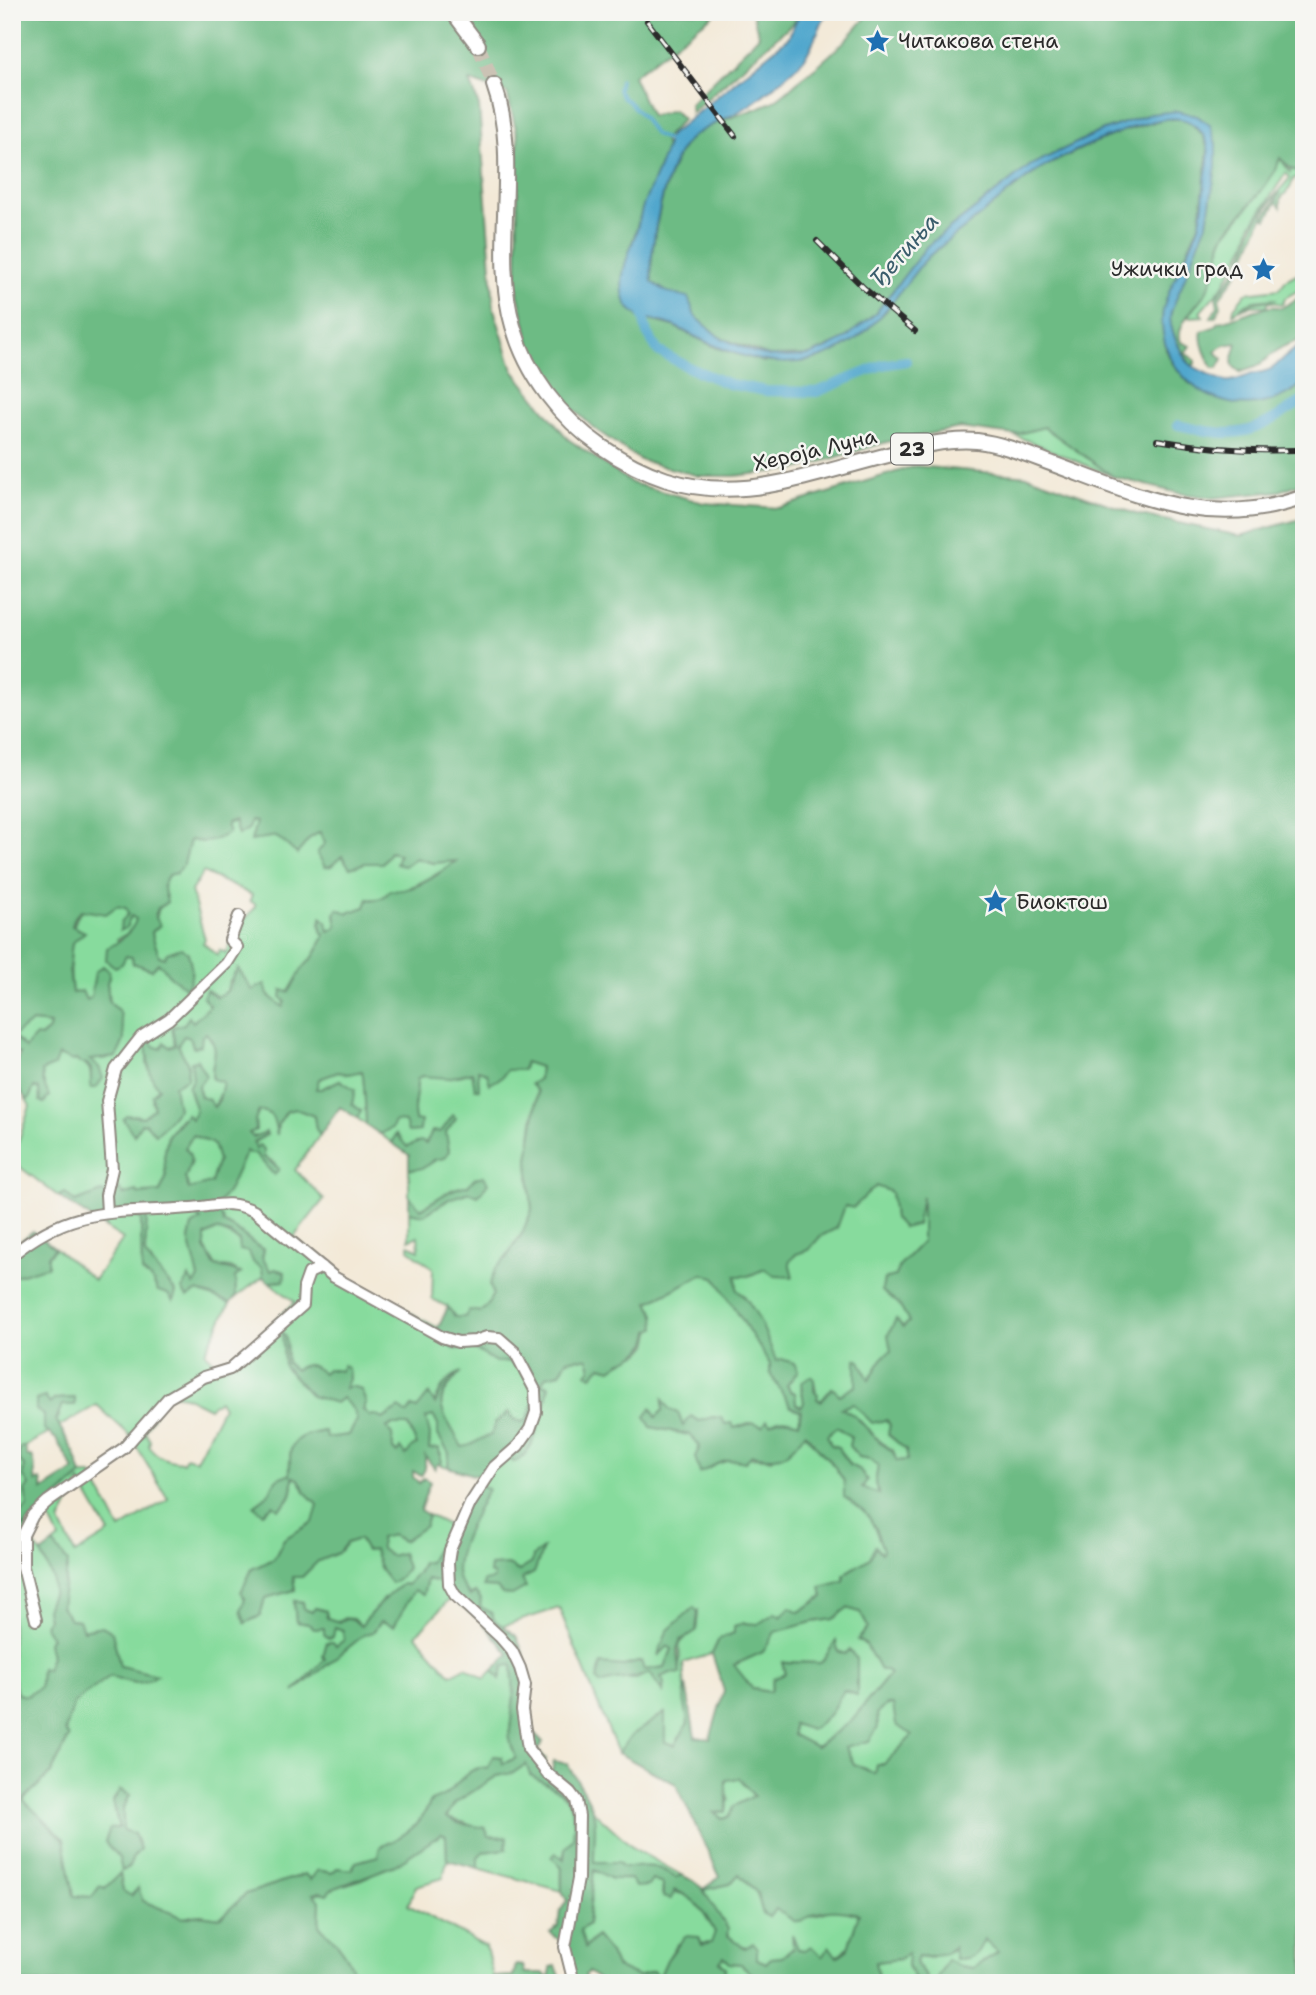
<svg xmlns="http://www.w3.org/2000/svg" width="1316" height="1995" font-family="'Shantell Sans',sans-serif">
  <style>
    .green { fill: #87db9d; stroke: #598364; stroke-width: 2; fill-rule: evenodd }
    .forest { fill: #6dbb84; stroke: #4c7358; stroke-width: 2; fill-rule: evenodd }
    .water { fill: #51a7cd; stroke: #3e697c; stroke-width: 2 }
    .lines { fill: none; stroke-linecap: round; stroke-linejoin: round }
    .stream { stroke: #51a7cd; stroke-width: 3.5 }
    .canal { stroke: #51a7cd; stroke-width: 10 }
    .major-tunnel { stroke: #cbc3b5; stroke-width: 14; stroke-dasharray: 14 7; stroke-linecap: butt }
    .minor-casing { stroke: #8f8a81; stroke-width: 14 }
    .major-casing { stroke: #8f8a81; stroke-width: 18 }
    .minor { stroke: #fff; stroke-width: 10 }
    .major { stroke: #fff; stroke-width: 14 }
    .rail-casing { stroke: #2b2b2b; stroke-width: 6 }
    .rail { stroke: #f6f6f2; stroke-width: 3.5; stroke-dasharray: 10; stroke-linecap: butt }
    .labels { text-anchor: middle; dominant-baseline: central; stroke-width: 5; stroke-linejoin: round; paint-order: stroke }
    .shield { fill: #f6f6f2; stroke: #686867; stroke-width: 2 }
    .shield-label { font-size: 19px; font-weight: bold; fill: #2b2b2b }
    .poi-label { font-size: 21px; fill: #2b2b2b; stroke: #f6f6f2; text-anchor: start }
    .street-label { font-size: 21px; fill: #2b2b2b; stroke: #f6f6f2 }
    .water-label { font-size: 23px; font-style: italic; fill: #3a5d6c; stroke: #f6f6f2 }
  </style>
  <rect width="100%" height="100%" fill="#f6f6f2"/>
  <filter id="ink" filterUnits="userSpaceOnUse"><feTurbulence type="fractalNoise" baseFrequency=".0143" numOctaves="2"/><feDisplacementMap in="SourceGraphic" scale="14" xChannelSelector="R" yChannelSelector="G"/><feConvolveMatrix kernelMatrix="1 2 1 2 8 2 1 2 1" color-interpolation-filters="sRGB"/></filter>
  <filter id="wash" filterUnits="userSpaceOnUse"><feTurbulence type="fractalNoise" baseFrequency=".00686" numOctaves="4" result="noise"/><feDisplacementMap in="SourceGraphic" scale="28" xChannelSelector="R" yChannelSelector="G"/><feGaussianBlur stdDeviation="1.57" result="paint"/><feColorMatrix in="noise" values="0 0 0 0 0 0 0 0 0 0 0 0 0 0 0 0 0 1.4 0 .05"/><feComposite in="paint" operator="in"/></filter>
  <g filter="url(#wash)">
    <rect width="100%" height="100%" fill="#f3e9d7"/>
    <!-- green -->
    <g class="green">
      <path d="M 1280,158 L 1290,172 L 1291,169 L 1304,173 L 1304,178 L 1294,178 L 1290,188 L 1281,198 L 1281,207 L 1277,202 L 1278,199 L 1267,219 L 1264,218 L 1281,192 C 1264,205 1259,226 1250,247 C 1243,264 1231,284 1219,298 L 1221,306 L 1215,317 L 1211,317 L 1218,306 L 1216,297 C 1229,283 1240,264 1247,247 C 1250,240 1251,232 1254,226 C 1263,207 1277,193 1290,178 L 1286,173 L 1251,226 L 1246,244 L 1223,286 L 1200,312 L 1203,316 L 1188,317 L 1208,288 L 1218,261 L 1223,237 L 1259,194 L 1276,170 Z"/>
      <path d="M 1304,270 L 1304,287 L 1285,298 L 1282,304 L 1269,302 L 1266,306 L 1249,306 L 1239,310 L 1248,304 L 1277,299 C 1260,300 1245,299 1233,315 L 1234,308 L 1246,293 L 1279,289 L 1287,279 Z"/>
      <polygon points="1044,427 1114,477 1014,435"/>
      <path d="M 250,821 L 256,822 L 263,838 C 283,832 283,842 297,853 L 310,838 L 320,832 L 331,866 L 342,856 L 350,868 L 365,863 L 382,863 L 390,852 L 433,863 L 457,861 C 440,873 389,902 368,899 L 365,907 L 348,913 L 335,914 L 337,927 L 329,932 L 320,923 L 321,931 L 325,935 L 314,956 L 303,969 L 289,992 L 283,991 L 285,1001 L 283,1008 L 268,995 L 252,990 L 238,969 L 229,982 L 227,991 L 218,997 L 207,990 L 210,1006 L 193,1022 L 175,1045 L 162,1050 L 153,1046 L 147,1047 L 147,1065 L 159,1088 L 152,1101 L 155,1108 L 143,1117 L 134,1115 L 134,1134 L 140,1124 L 146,1123 L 155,1134 L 174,1096 L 174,1086 L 187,1078 L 188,1064 L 177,1045 L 184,1036 L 190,1037 L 193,1047 L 206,1032 C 217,1045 217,1052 212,1068 L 223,1081 L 222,1090 L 214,1107 L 201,1097 L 198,1087 L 205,1076 L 197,1060 L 193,1079 L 188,1087 L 196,1110 L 191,1119 L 181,1118 L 168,1135 L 164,1157 L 166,1178 L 160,1192 L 109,1195 L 74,1202 L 65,1193 L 58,1196 L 12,1161 L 30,1106 L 26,1099 L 29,1099 L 33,1087 L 39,1089 L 40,1101 L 44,1103 C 46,1087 43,1085 42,1070 L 58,1054 L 73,1061 L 76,1060 C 92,1065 91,1072 91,1088 L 96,1088 L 89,1060 L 116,1057 L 121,1025 L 120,1012 L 109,1002 L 107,982 L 110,976 L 108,971 L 103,966 L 91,997 L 86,1001 L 72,994 C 70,972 67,926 82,910 L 117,906 L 126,908 L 128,914 L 126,928 L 131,916 L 136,919 C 136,929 125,935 117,939 L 126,956 L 132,957 L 133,964 C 142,963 157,960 164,967 C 170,972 174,978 182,983 L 165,958 L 158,956 C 157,947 153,941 152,932 L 160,925 L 156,919 L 159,908 L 167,902 L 163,886 L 168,875 L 183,864 L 190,840 L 234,822 L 238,835 L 248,829 ZM 203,872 L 252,895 L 250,901 L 255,904 L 255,908 L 239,925 L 226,953 L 220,950 L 217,955 L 203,943 L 205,939 L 191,891 Z"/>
      <polygon points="32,1022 50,1024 49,1030 25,1049 13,1036"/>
      <path d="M 525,1062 L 540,1067 L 528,1160 L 532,1210 L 523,1232 L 506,1258 L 495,1269 L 493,1294 L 487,1306 L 481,1312 L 469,1311 L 465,1317 L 455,1317 L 448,1307 L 432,1299 L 433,1268 L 409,1250 L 409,1245 L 419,1250 L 418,1236 L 409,1240 L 409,1212 L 424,1215 L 449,1199 L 470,1192 L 468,1186 L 453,1189 L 420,1209 L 409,1196 L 409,1169 C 426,1171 435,1159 449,1151 L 445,1132 L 453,1116 C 439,1136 431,1143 407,1148 L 396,1134 L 392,1143 L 380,1134 L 392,1128 L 395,1121 L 415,1120 C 411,1103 418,1096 417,1080 L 421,1076 L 459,1076 L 473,1072 L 475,1088 L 478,1089 L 477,1069 L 487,1073 L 490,1083 L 507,1070 Z"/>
      <path d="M 362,1071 C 364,1076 366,1117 366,1125 L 357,1118 L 361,1111 L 352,1104 L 354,1090 L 340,1080 L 321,1089 L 315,1089 L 319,1079 L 338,1072 L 349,1074 Z"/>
      <path d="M 296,1109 L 314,1116 L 316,1129 L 320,1135 L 295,1170 L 324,1199 L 294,1237 L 338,1275 L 438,1328 L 439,1339 L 454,1349 L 472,1348 L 496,1362 L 510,1362 L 519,1368 L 538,1390 L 528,1418 L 523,1422 L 514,1420 L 509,1413 L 496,1422 L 491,1435 C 479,1438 474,1446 462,1448 C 443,1411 428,1408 459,1374 C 444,1379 440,1391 434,1404 L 429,1394 L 417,1410 L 412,1407 L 407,1414 L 399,1408 L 383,1419 L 375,1415 L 370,1416 L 363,1410 L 366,1403 L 361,1390 L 352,1386 L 344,1388 L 349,1379 L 348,1369 L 343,1366 L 340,1371 L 327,1369 L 323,1373 C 311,1364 308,1362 295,1370 L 287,1363 L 286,1337 L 283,1334 L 284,1366 L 312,1396 L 336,1403 L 342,1398 L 353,1409 L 358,1420 L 349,1435 L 325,1438 L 324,1431 C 291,1437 289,1442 290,1475 C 274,1477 276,1481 269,1493 C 267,1498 259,1502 255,1505 L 263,1513 L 273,1505 L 279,1509 C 291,1499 294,1493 293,1477 L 299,1479 L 306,1493 L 318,1505 L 313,1522 L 284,1539 L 274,1559 L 252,1569 L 242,1592 L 245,1598 L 241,1611 L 245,1623 L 260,1616 L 265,1598 L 295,1590 L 293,1577 L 302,1577 L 318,1561 L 338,1553 L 346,1543 L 359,1539 L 366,1551 L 374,1550 L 381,1570 L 391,1583 L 399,1578 L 407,1568 L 402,1553 L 390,1556 L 381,1549 L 379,1537 L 392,1535 L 403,1541 L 425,1526 L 428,1515 L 450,1526 L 429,1562 L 422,1563 L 418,1572 L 407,1585 L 402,1584 C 386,1596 372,1610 361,1626 L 354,1619 L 344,1618 L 339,1622 L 327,1618 L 326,1611 L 316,1608 L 312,1612 L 304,1609 L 303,1602 L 294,1601 L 296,1622 L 309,1624 L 314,1629 L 324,1628 L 324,1634 L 328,1638 L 333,1637 L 334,1627 L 343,1630 L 344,1641 L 336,1646 L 333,1642 L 327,1642 L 323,1656 L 325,1659 L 303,1683 L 365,1634 L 373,1632 L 381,1621 L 394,1625 L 414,1589 L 423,1595 L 427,1579 L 440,1582 L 451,1598 L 416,1635 L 451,1675 L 466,1667 L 485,1679 L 493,1670 L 500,1678 L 504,1665 L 512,1665 L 514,1696 L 509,1738 L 516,1758 L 502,1764 L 501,1757 L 493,1756 L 488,1768 C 468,1765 460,1783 446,1794 C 442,1797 436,1799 431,1801 C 419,1827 406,1835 380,1847 L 378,1856 L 356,1862 L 351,1870 L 337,1868 L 332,1873 L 318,1870 L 310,1880 L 305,1874 L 246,1894 L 220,1918 L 200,1915 L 183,1918 L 143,1901 L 138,1889 L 131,1896 L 123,1891 L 120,1874 L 105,1889 L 100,1886 L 92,1897 L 73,1896 L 64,1839 L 23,1800 L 51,1773 L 69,1738 L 65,1731 L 73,1703 L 110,1676 C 128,1682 140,1688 156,1675 L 120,1666 L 112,1632 L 102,1626 L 82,1630 L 79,1620 L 70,1619 L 61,1607 L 68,1562 L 53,1544 L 59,1539 L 45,1509 L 82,1475 L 92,1475 L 120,1529 L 168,1499 L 136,1446 L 138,1443 L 97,1405 L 60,1426 L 56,1420 L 59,1417 L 59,1409 L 62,1404 L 75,1405 L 74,1398 L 55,1399 L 50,1405 L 45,1397 L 36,1400 L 36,1410 L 44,1415 L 44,1429 L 50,1433 L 20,1448 C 16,1455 18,1460 24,1466 L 23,1476 L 30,1485 L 25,1492 L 28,1505 L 24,1511 L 16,1514 L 16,1523 L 21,1529 L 27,1526 L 28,1538 L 41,1553 L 53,1579 L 53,1592 L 46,1609 L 48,1618 L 45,1626 L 51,1636 L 48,1643 L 51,1656 L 46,1670 L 41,1668 L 40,1687 L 26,1696 L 17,1694 L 12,1673 L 12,1496 L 21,1496 L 12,1486 L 12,1277 L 48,1266 L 48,1256 L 55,1248 L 94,1280 L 123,1239 L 106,1228 L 105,1218 L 122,1215 L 141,1218 L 142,1272 L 152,1280 L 158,1291 L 168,1294 L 173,1301 L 176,1292 L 145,1255 L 147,1214 L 195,1215 L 201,1220 L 192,1226 L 189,1239 L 200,1278 L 194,1285 L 189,1278 L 182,1290 L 187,1296 L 198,1291 L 230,1303 L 205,1352 L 219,1366 L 226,1366 L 295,1302 L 269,1282 L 284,1281 L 285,1272 L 275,1269 L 271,1272 L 262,1258 L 264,1250 C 248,1242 240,1229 223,1223 L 222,1217 L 213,1209 L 228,1191 L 246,1150 L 250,1154 L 256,1154 L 274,1175 L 279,1169 L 272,1161 L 264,1157 L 263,1149 L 259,1146 L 256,1151 L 254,1142 L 267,1135 L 266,1132 L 253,1138 L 249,1132 L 256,1130 L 255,1120 L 259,1111 C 273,1111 273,1119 277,1131 L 278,1124 L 287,1111 ZM 166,1393 L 185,1396 L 209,1408 L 219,1400 L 223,1407 L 196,1460 L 186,1457 L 183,1462 C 169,1461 157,1458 149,1446 L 150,1440 L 146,1433 L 141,1438 ZM 80,1482 L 109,1533 L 75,1554 L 60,1522 ZM 121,1790 L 130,1795 L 123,1809 L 123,1830 L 134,1834 L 140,1848 L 132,1859 L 130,1867 L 122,1870 L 119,1858 L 105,1841 L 110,1829 L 119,1829 L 113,1801 Z"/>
      <polygon points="193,1135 213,1144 218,1160 211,1183 190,1190 185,1178 192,1162 185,1148"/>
      <polygon points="876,1186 891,1191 894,1218 922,1189 922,1242 900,1265 896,1276 884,1279 882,1291 898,1303 909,1322 903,1327 897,1320 892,1351 884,1356 868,1381 860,1361 857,1386 840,1395 832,1388 822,1401 817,1399 814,1380 801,1389 805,1403 801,1407 796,1404 795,1393 790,1391 787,1384 794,1377 776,1361 756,1315 744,1295 737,1291 736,1276 748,1276 765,1269 775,1276 792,1276 789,1262 796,1254 808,1250 821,1236 836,1228 845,1206 853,1207"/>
      <path d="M 217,1230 C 229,1234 239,1239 247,1250 C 254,1258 253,1262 263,1268 L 263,1277 L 236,1297 L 235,1277 L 240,1274 L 230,1268 L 216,1266 L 205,1248 L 205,1236 Z"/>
      <path d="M 703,1274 L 715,1277 L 770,1364 L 770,1373 L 790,1406 L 801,1411 L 799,1423 L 763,1426 L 753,1423 L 733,1428 L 713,1417 L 683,1426 L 678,1413 L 669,1409 L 663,1401 L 663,1410 L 655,1418 L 645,1416 L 673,1432 L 689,1435 L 700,1446 L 700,1473 C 724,1459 745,1454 772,1459 L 804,1433 L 835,1467 L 844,1481 L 844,1497 C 871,1514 873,1521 884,1550 L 881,1553 L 876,1547 L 870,1558 L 845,1574 L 844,1581 L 799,1612 L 781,1617 L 775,1614 L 758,1625 L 744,1623 L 734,1633 L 719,1639 L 712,1654 L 683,1663 L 688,1723 L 675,1745 L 665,1742 L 664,1713 L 632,1735 L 618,1753 L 559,1608 L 503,1626 L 494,1620 L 492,1613 L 480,1607 L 475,1593 L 470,1597 C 466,1591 460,1584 458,1578 C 451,1554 477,1511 487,1489 L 477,1483 C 490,1458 520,1446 538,1424 C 545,1416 546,1397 549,1386 L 541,1384 L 546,1376 L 560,1373 L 567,1360 L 576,1358 L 588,1359 L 591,1368 L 601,1366 L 611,1369 L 623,1359 L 641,1353 L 648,1345 L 655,1315 L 649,1302 ZM 532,1563 L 522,1579 L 525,1587 L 484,1581 L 494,1580 L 494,1575 L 508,1565 L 519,1571 ZM 698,1611 L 696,1631 C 666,1649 687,1648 678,1668 L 660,1677 L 662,1691 L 650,1673 L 636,1679 L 616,1679 L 624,1666 L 641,1662 L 644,1670 L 665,1667 L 672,1649 L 668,1646 L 660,1654 Z"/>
      <path d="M 854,1403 C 864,1415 881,1413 890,1425 L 888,1435 L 907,1450 L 908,1460 L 897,1461 L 893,1450 L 878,1441 L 869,1429 L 840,1408 Z"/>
      <polygon points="433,1415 438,1424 438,1435 449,1453 448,1467 441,1465 441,1454 429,1449 430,1435 425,1418"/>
      <polygon points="393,1425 408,1425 417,1445 406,1455 393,1450 392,1435 387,1427"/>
      <polygon points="837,1427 851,1437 849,1446 859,1457 870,1459 878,1466 875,1484 880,1495 861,1488 867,1480 859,1469 850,1465 838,1447 831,1445 827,1435"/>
      <polygon points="847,1608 860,1612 868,1627 858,1640 866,1645 880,1670 886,1670 890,1674 851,1721 816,1747 793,1735 793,1724 829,1715 844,1690 857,1695 857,1659 849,1651 845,1654 838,1650 836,1643 821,1663 782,1662 785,1674 770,1692 753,1689 733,1665 763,1652 774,1632 812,1622 833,1619"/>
      <path d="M 893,1704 L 913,1735 L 875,1774 L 854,1764 L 845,1746 L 869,1741 C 873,1725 874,1707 893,1704 Z"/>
      <path d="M 526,1764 C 548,1781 586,1803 573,1838 C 571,1841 568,1844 566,1847 C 561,1859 561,1878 562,1891 L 478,1868 L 478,1857 L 483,1852 L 506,1849 L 466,1823 L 446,1818 L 455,1803 L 497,1776 L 513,1773 Z"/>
      <polygon points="739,1778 754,1796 734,1806 730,1816 723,1819 713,1812 729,1800 725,1791 726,1780"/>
      <path d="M 591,1809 L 635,1849 L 681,1875 L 676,1878 C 652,1861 650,1868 623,1867 L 618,1862 L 594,1862 C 593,1844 595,1827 591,1809 Z"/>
      <path d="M 442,1833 L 446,1835 L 447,1860 L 443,1878 L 416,1886 L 408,1905 L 486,1947 L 493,1977 L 488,1983 L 355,1983 C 355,1962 335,1938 319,1926 L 320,1901 L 312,1895 L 363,1879 Z"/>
      <path d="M 593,1870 L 612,1879 L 652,1880 L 663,1884 L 662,1894 C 691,1886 702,1909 715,1932 L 712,1943 L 677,1944 L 667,1960 L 659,1978 L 671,1983 L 652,1983 L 659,1978 L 638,1977 L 616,1967 L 610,1953 L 596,1936 L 585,1949 L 580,1930 L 588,1924 Z"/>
      <path d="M 739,1874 L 757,1893 L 763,1914 L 776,1909 L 794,1921 L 836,1909 L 860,1915 C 853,1935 848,1965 819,1956 C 812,1954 806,1950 798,1949 L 793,1936 L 793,1947 L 782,1957 L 771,1958 L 766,1963 L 757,1959 L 757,1948 C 725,1949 715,1913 703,1889 L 730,1884 Z"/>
      <polygon points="984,1938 999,1952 973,1968 959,1966 937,1978 938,1983 925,1983 926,1977 916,1963 918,1956 928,1958"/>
      <polygon points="909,1953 907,1966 918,1983 873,1983 878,1977 875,1962 900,1959"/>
      <polygon points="724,1957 730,1963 741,1964 762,1983 719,1983 726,1969 720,1962"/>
    </g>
    <!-- forest -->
    <g class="forest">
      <path d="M 12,12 L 717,12 L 633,76 L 651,116 L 673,110 L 683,119 L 665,138 L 661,137 L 664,139 L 666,150 L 643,207 L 623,273 L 638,317 L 673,326 L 717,348 L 764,362 L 801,362 L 822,357 L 860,336 L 886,311 L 917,268 L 929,256 L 1027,178 L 1046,166 L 1089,145 L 1123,131 L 1165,119 L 1181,119 L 1192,124 L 1203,135 L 1208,149 L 1200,222 L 1171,288 L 1162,319 L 1166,350 L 1173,364 L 1189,383 L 1210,396 L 1292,392 L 1304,382 L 1304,396 C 1251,430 1242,436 1179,422 L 1177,428 C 1238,444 1252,438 1304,404 L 1304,482 L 1280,491 L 1213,498 L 1178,493 L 1114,477 L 1044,427 L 1014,435 L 960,428 L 887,442 L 797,469 L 734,476 L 699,476 L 640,460 L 595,429 L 558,395 L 530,344 L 517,290 L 518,137 L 507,93 L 470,81 L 479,106 L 494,309 L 513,370 L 568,439 L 632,483 L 704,503 L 779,508 L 915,466 L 1029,476 L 1136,514 L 1240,536 L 1304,518 L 1304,1983 L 938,1983 L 937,1978 L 947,1960 L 959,1966 L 973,1968 L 998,1952 L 984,1939 C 978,1955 973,1959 955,1959 L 954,1947 L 945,1954 C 935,1953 929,1958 918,1956 L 916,1963 L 926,1977 L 925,1983 L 918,1983 L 907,1966 L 908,1953 L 900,1959 L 875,1962 L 878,1978 L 873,1983 L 788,1983 L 784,1979 L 780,1983 L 762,1983 L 741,1964 L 730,1963 L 724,1957 L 720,1962 L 726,1968 L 719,1983 L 671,1983 L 668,1980 L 659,1979 L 652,1983 L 603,1983 L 589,1972 L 585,1975 L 588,1983 L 568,1983 L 567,1978 L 574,1972 L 569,1947 L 550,1933 L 558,1926 L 560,1911 L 567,1901 L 562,1891 L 562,1868 L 552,1857 L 556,1853 L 564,1859 L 565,1848 L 573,1838 L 574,1824 L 572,1806 L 565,1794 L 530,1775 L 526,1764 L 513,1773 L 497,1776 L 455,1803 L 446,1817 L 458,1823 L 485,1828 L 489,1836 L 507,1837 L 506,1849 L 483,1852 L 478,1857 L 478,1868 L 447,1860 L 446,1836 L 442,1834 L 395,1865 L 330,1890 L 327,1894 L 320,1892 L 313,1894 L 320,1901 L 319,1926 C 335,1938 355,1962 355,1983 L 12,1983 L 12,1673 L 17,1694 L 27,1696 L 40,1687 L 41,1668 L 46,1670 L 51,1656 L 48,1643 L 51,1636 L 45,1626 L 48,1618 L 46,1609 L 53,1592 L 53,1579 L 41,1553 L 53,1544 L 68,1562 L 61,1606 L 70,1619 L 79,1620 L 83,1630 L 102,1626 L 112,1632 L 120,1666 L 157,1675 C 140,1688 129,1682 110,1676 L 74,1703 L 65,1731 L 69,1737 L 51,1773 L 23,1800 L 64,1839 L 74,1896 L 92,1897 L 100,1886 L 105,1888 L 120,1873 L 123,1891 L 131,1896 L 138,1888 L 143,1901 L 183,1918 L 200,1915 L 220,1918 L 246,1894 L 305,1874 L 310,1880 L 318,1870 L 332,1873 L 337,1868 L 351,1870 L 356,1862 L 378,1856 L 380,1847 C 406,1835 419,1827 431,1801 C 436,1799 442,1797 446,1794 C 460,1783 468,1765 488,1768 L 493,1756 L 502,1757 L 503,1764 L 516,1758 L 509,1738 L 514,1696 L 512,1665 L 504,1666 L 500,1679 L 493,1670 L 509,1654 L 482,1622 L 451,1598 L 440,1582 L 427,1579 L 423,1595 L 414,1590 L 394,1626 L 381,1621 L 373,1632 L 365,1634 L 294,1692 L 325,1659 L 323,1656 L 327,1642 L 333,1642 L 336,1646 L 344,1640 L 343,1630 L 335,1627 L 333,1637 L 328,1638 L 324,1634 L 324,1628 L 314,1629 L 309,1624 L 296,1622 L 294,1601 L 303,1602 L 304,1609 L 312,1612 L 315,1608 L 326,1611 L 327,1618 L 339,1622 C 349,1616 354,1620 361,1626 C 373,1610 386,1596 402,1584 L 407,1585 L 418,1572 L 422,1563 L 429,1562 L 450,1526 L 454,1527 L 477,1483 L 488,1489 C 477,1511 452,1553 458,1578 C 460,1584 466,1591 470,1596 L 475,1592 L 481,1599 L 480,1607 L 492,1613 L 494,1620 L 516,1636 L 524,1655 L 527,1726 L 543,1742 L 537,1750 L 546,1759 L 542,1775 L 552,1771 L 554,1761 L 567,1764 C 579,1784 596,1804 595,1829 C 595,1840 594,1851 594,1862 L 618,1862 L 623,1867 C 650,1868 652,1861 676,1878 L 681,1875 L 694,1881 L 703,1889 L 720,1877 L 676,1784 L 618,1753 L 632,1735 L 665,1713 L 665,1742 L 675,1745 L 688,1723 L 684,1699 L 686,1685 L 695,1737 L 710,1739 L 724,1691 L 712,1654 L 719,1639 L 734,1633 L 734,1626 L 744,1623 L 758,1624 L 775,1613 L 781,1617 L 790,1607 L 799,1612 L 823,1597 L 821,1587 L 844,1581 L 844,1574 L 870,1558 L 875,1546 L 881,1553 L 883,1550 C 873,1520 871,1514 844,1497 L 844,1481 L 835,1467 L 805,1433 C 787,1456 783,1461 752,1455 L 745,1462 C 728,1457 715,1464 700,1473 L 695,1457 L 700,1446 L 690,1435 L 651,1427 L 645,1417 L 651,1408 L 656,1417 L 663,1410 L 663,1399 L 669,1409 L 678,1413 L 683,1426 L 691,1416 L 699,1421 L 713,1417 L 722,1418 L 725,1424 L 732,1423 L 734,1428 L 753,1423 L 763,1426 L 767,1420 L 771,1424 C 782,1416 788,1420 799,1423 L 801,1411 L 791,1407 L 770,1373 L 770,1364 L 715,1277 L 703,1274 L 649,1302 L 655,1315 L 656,1328 L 650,1331 C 646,1358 629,1354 611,1369 L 601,1366 L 592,1376 L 587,1373 L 591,1368 L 588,1359 L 576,1358 L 567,1360 L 560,1373 L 546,1376 L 541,1384 L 549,1386 C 544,1406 535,1458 513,1462 L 506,1452 L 480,1477 L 448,1467 L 449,1453 L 438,1435 L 438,1424 L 433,1416 L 426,1418 L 430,1435 L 429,1449 L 439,1448 L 441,1465 L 437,1464 L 435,1469 L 425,1456 L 425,1469 L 421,1476 L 413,1471 L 413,1477 L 419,1483 L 424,1478 L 430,1482 L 420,1510 L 428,1515 L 425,1526 L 403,1541 L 392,1535 L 380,1538 L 381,1549 L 390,1556 L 402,1553 L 407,1568 L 399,1578 L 391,1583 L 381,1570 L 374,1550 L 366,1551 L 359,1539 L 346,1543 L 338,1553 L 318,1561 L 302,1577 L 293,1577 L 295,1590 L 265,1598 L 260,1616 L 245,1623 L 241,1610 L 245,1599 L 241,1592 L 252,1569 L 274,1559 L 284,1539 L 313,1522 L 318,1505 L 306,1493 L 299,1479 L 293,1477 C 293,1493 291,1499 279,1509 L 273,1505 L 263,1513 L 254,1506 C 258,1502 266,1498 269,1493 C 276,1481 273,1477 290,1475 C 289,1442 291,1437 325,1431 L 326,1438 L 349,1435 L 357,1420 L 353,1409 L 342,1398 L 336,1403 L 312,1396 L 284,1366 L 282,1332 L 286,1337 L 287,1363 L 295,1370 C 308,1362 311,1364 323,1373 L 327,1369 L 340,1371 L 343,1365 L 348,1369 L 349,1379 L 345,1388 L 352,1386 L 361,1390 L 366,1403 L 363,1410 L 370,1416 L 375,1415 L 383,1419 L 399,1408 L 407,1414 L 412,1407 L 417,1409 L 429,1394 L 435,1404 C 441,1389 446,1379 461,1372 C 426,1403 445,1413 462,1447 C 474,1446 479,1438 491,1435 L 496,1422 L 509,1412 L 514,1420 L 523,1422 L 528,1418 L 538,1390 L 519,1368 L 510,1362 L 496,1362 L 472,1348 L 454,1349 L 439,1339 L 438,1328 L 448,1307 L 455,1317 L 465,1317 L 469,1310 L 481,1312 L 487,1306 L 493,1294 L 490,1285 L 495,1269 L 506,1258 L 523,1232 L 532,1210 L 528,1160 L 538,1092 L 531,1084 L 539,1079 L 540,1067 L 525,1062 L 523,1070 L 507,1070 L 502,1077 L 490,1084 L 487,1073 L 478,1070 L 479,1089 L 475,1089 L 472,1072 L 448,1078 L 421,1076 L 417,1080 C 418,1096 411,1103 415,1120 L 421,1121 L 420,1131 L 408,1132 L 405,1122 L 395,1121 L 392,1128 L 380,1134 L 366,1125 C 366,1117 364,1076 362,1071 L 349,1074 L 338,1072 L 319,1079 L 316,1089 L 321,1089 L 340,1080 L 355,1090 L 352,1104 L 361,1111 L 357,1118 L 340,1107 L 320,1135 L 316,1129 L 314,1116 L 296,1109 L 287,1111 L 278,1124 L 277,1135 C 274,1121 274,1111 259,1111 L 255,1120 L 256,1130 L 249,1133 L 253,1137 L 266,1132 L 267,1134 L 254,1142 L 256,1149 L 259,1145 L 264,1149 L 264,1157 L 279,1169 L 274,1175 L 256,1154 L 250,1154 L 246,1151 L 228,1191 L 213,1210 L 222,1217 L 223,1223 C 240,1229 248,1242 264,1250 L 262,1258 L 271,1271 L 275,1269 L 285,1272 L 284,1281 L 269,1282 L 263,1277 L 262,1268 L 253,1262 L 249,1252 L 240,1250 L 239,1241 L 230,1234 L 216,1230 L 205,1236 L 205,1248 L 215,1266 L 241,1273 L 235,1277 L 236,1297 L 230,1303 L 198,1291 L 187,1297 L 182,1290 L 189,1277 L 194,1285 L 199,1278 L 189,1239 L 192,1226 L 201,1220 L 195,1215 L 147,1215 L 145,1255 L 176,1292 L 173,1301 L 168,1294 L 158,1291 L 152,1280 L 142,1272 L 141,1218 L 122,1215 L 105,1219 L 106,1228 L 58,1196 L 65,1193 L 75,1202 L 102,1192 L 109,1195 L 113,1191 L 119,1189 L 123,1195 L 136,1191 L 139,1194 L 160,1192 L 166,1178 L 164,1157 L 168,1135 L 187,1114 L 191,1119 L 196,1111 L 188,1087 L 193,1079 L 191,1061 L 197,1060 L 206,1076 L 198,1087 L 201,1097 L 208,1099 L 214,1107 L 219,1100 L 223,1082 L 212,1079 C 211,1057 222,1051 206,1033 L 202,1036 L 201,1045 L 194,1048 L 190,1038 L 184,1036 L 178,1045 L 188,1064 L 187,1079 L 174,1086 L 178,1109 L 159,1132 L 155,1134 L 146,1123 L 141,1124 L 134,1135 L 123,1119 L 126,1115 L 143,1117 L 154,1108 L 152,1095 L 159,1088 C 145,1074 150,1055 144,1039 L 148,1036 L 153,1046 L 161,1049 L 164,1042 L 169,1047 L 175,1045 L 172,1027 L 184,1024 L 189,1017 L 193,1022 L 210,1006 L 203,997 L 206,990 L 217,997 L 227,991 L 238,968 L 252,990 L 265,984 L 268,995 L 283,1007 L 285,1001 L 281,998 L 282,990 L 289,992 L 302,969 L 314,956 L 325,935 L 321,931 L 321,917 L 327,922 L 329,931 L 337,927 L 335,914 L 338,909 L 348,913 L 365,907 L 368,899 C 378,901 385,898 390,890 C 413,894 439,874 456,861 L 433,863 L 416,858 L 404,866 L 396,864 L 399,854 L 390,852 L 382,863 L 365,863 L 350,868 L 342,856 L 331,866 L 325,867 L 317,853 L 325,843 L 320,832 L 310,838 L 297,854 C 273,834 283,834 251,841 L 256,822 L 250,821 L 248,829 L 238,835 L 234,822 L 226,824 L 229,833 C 215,841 206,844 190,840 L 184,864 L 177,873 L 168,875 L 163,885 L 167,902 L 158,908 L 155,916 L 160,925 L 152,932 C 153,941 157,947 159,956 L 165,958 L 167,953 L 181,948 L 188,953 C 192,967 194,977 186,989 C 181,982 175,981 169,975 C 164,970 165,967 158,963 L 152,970 L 133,963 L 132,957 L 126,956 L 122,964 L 115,967 L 106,960 L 107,948 C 117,944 134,930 136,919 L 131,916 L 126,928 L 120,931 L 121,922 L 128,914 L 126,908 L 117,906 L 106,914 L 81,910 L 75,917 L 72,926 L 85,932 L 72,943 L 69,969 L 72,993 L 82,991 L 86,1000 L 91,997 L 95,972 L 103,966 L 109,971 L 110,976 L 107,982 L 109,1002 L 120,1012 C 122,1036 130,1033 116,1057 L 90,1060 L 99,1067 L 103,1078 L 96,1088 L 91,1088 L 91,1069 L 87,1064 L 79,1063 L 76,1060 L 73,1061 L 58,1055 L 54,1066 L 42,1071 L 43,1081 L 49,1096 L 44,1103 L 40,1101 L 39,1089 L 34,1087 L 29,1099 L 26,1099 L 14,1082 L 17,1059 L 20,1054 L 12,1051 ZM 32,1022 L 50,1024 L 49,1030 L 41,1037 L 36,1036 L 25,1048 L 13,1036 ZM 193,1135 L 213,1144 L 218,1160 L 211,1183 L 189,1189 L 185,1178 C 189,1168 195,1157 185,1148 ZM 876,1186 L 891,1192 L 894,1218 L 903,1228 L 917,1225 L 922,1196 L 922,1242 L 900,1265 L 896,1276 L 884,1279 L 882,1291 L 898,1303 L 909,1322 L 903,1327 L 896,1319 L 888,1335 L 891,1351 L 884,1356 L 869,1380 L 860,1361 L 856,1359 L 856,1386 L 840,1395 L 832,1388 L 821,1401 L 817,1399 L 818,1394 L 814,1391 L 814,1380 L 811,1376 L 801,1383 L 804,1403 L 801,1407 L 796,1404 L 795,1393 L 790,1391 L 787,1385 L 798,1371 L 794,1363 L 782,1359 L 776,1361 C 768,1340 755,1302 737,1290 L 736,1276 L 748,1276 L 765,1269 L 775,1276 L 793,1277 L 789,1262 L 796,1254 L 808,1250 L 821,1236 L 837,1228 L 845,1206 L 853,1208 ZM 854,1404 L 872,1423 L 887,1420 L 890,1425 L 888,1434 L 906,1450 L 908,1460 L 897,1461 C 892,1447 888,1450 879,1441 C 864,1428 861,1417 841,1408 ZM 393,1425 L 408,1425 L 417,1445 L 412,1447 L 406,1455 L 401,1448 L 398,1453 L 393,1450 L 392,1435 L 387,1427 ZM 837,1427 L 851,1437 L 849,1446 L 859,1457 L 870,1459 L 878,1466 L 875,1484 L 879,1494 L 862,1488 L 867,1480 L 859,1469 L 849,1465 L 838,1447 L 831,1445 L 827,1435 ZM 847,1608 L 860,1612 L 868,1627 L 858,1640 L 866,1645 L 880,1670 L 886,1670 L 890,1674 L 851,1721 L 816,1747 L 793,1735 L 793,1724 L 811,1730 L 829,1715 L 844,1690 L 857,1695 L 857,1659 L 849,1650 L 845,1654 L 838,1651 L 836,1641 L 821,1663 L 782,1662 L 785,1674 L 773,1679 L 770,1692 L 753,1689 L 734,1665 L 763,1652 L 775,1632 L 812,1622 L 833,1619 ZM 887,1705 L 893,1705 L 896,1725 L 913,1735 L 884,1764 L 877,1764 L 875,1774 L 854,1764 L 845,1747 L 869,1741 L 878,1727 L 877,1713 ZM 739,1778 L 754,1796 L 734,1806 L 730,1816 L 723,1819 L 714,1812 L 726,1812 C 729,1800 725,1792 726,1780 ZM 594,1870 L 612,1879 L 631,1879 L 635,1887 L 648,1886 L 652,1880 L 663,1884 L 663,1897 L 671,1899 L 675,1890 C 698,1900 704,1911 715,1932 L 711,1943 L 702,1945 L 699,1937 L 685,1936 L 667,1960 L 659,1978 L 653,1971 L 638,1977 L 616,1967 L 610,1953 L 596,1936 L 585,1948 L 580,1930 L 588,1924 ZM 739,1874 L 757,1893 L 763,1914 L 769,1917 L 776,1909 L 794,1921 L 802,1922 C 817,1907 840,1910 859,1914 L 847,1950 L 837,1957 L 829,1946 L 822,1957 L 811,1946 L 805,1950 L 798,1949 L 792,1934 L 793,1948 L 782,1957 L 771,1958 L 766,1963 L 757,1959 L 757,1948 L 753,1943 L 745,1948 L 727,1935 L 728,1929 L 703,1890 L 730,1884 Z"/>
      <polygon points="752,12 804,13 691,113 690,104 759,36"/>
      <path d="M 870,12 L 1304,12 L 1304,173 L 1291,169 L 1280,158 C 1270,188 1242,210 1224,236 C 1219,242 1220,250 1219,257 C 1218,265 1210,285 1206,292 C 1197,306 1174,325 1181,342 L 1190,346 L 1185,353 L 1195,360 L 1195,364 L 1191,366 L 1176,340 L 1169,320 L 1175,298 L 1207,223 L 1216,166 L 1216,144 L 1209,125 L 1197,116 L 1150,114 L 1101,131 L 1031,165 L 927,246 L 875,314 L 843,340 L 810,355 L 769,356 L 719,337 L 695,316 L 687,298 L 667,292 L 652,282 C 648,249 666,157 693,136 C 716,119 747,114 772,102 C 781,97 789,89 797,82 C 824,61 849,40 870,12 Z"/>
      <path d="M 1304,295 L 1304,338 L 1282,347 L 1256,367 L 1241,372 L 1242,369 L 1240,372 L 1234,367 L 1232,362 L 1237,343 L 1225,345 L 1215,351 L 1223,359 L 1218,368 L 1213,368 C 1207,358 1199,342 1202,331 L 1214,327 L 1218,322 C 1235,320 1265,302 1281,308 Z"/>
      <path d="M 453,1115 L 456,1118 L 446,1132 L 449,1151 L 444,1158 L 434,1160 C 426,1168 420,1170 409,1169 L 409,1155 L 392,1143 L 397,1134 L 407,1147 L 421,1141 L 426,1144 L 432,1131 L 441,1132 Z"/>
      <path d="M 484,1176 L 488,1183 L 478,1196 L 469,1192 L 449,1199 L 424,1215 L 409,1212 L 409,1196 L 421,1209 C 433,1202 455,1185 468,1186 L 475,1178 Z"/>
      <polygon points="33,1231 55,1248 48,1256 48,1266 12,1277 12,1248"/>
      <path d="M 45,1397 L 50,1404 L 54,1399 L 75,1398 L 75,1405 L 62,1405 L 56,1420 L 75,1454 L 82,1475 L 21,1529 L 16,1523 L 16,1514 L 24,1511 L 28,1506 L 25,1491 L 29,1485 L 23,1476 L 24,1466 L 18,1460 L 20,1448 L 25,1446 L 27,1456 L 32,1456 C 37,1466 33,1472 36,1482 L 41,1480 L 43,1490 L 74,1470 L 56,1439 L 44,1429 L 44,1415 L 36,1410 L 36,1400 Z"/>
      <polygon points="543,1549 534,1573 522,1579 526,1587 512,1595 502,1594 497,1588 483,1587 484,1581 494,1579 494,1575 489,1573 490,1566 508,1565 519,1571 532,1563 533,1556"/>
      <path d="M 694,1607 L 698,1612 L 696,1631 L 681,1640 L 677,1649 L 680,1674 L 670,1673 L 661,1677 L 664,1683 L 663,1692 L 650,1673 C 634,1680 617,1678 600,1684 L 597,1679 L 601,1664 L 624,1666 L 641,1661 L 644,1670 L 665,1667 L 672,1649 L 668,1646 L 658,1656 L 667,1631 Z"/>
      <polygon points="120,1790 130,1795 123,1809 123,1830 134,1834 140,1849 132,1859 130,1867 122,1871 119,1858 105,1842 110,1828 119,1828 113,1801"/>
      <polygon points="516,1965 523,1966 525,1973 542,1973 549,1978 551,1967 556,1966 562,1981 557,1983 488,1983 493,1977 513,1976"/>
    </g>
    <!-- water -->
    <path class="water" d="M 800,12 L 827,12 C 820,26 814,42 806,56 C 799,67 761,97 750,105 C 732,117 710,124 693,136 C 665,157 648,248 652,282 L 667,292 L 688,297 L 695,316 L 719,337 L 753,352 L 769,356 L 788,357 L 810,355 L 825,349 L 843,340 L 875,314 L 927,246 L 1031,165 L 1101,131 L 1150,114 L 1178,111 L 1197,116 L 1210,125 L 1216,144 L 1216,166 L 1207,223 L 1171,312 C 1168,326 1176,341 1182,353 C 1188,365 1194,367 1206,373 C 1225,383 1229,384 1249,375 C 1258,372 1266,373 1274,367 C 1284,358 1291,350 1304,344 L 1304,382 C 1283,400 1257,409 1230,403 C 1190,394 1162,361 1162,320 C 1162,293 1193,249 1200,222 C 1204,208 1203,193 1205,179 C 1206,170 1210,157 1208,148 C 1206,134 1194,121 1180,119 C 1151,114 1073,151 1046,166 C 1025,177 1006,195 987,210 C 968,226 948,240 929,256 C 909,277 895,302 875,322 C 812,387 745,363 676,327 C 655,317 627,322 623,293 C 619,272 630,252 636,232 C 639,223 640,214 643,206 C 652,182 664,161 669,136 L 788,38 Z"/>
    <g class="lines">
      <!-- stream -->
      <polyline class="stream" points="620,80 618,90 623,98 628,101 643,117 654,134 672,142"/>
      <!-- canal -->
      <g class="canal">
        <polyline points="640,304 647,333 658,351 690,368 729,384 766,391 817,392 882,365 906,361"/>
        <path d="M 1178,425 C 1241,440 1250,435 1304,400"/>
      </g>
    </g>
  </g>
  <g filter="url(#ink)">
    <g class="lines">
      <!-- major-tunnel -->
      <polyline class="major-tunnel" points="478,45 494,85"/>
      <defs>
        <g id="minor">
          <polyline points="107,1212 106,1195 112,1169 107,1101 116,1069 141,1037 169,1019 227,963 237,947 230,940 239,916"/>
          <path d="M 12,1255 C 74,1204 117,1214 191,1208 C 217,1206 228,1199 254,1211 L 334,1277 L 442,1337 L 458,1342 L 475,1341 L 487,1337 L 499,1338 L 515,1352 L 535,1390 L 536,1412 L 530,1429 L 518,1446 L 494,1467 L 470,1504 L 450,1550 L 448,1563 L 449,1584 L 455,1595 L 500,1637 L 512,1651 L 520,1668 L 525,1685 L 522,1710 L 528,1749 L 547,1773 L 570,1792 L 576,1800 L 579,1816 L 578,1879 L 565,1947 L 574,1983"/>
          <polyline points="36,1620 23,1567 23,1535 33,1515 48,1501 124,1448 168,1398 204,1377 230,1369 303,1305 304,1287 309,1273 322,1267"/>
        </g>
        <g id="major">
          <polyline points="453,12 478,45"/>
          <path d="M 494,85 C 522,163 490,247 513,326 C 527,375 560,418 602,447 C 705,518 779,483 888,455 C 916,447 948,438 977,441 C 1003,444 1029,455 1053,464 C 1140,496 1209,531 1304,497"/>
        </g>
      </defs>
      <!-- minor casing -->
      <use href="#minor" class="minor-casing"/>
      <!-- major casing -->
      <use href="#major" class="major-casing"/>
      <!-- minor -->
      <use href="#minor" class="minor"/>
      <!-- major -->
      <use href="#major" class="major"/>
      <defs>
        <g id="rail">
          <polyline points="647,21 735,136"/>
          <polyline points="817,241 864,288 915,331"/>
          <path d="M 1157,440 C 1204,448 1248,452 1295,450"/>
        </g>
      </defs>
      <!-- rail casing -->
      <use href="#rail" class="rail-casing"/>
      <!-- rail -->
      <use href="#rail" class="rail"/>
    </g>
  </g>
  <!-- icons -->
  <defs>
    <symbol id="sight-bare" viewBox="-9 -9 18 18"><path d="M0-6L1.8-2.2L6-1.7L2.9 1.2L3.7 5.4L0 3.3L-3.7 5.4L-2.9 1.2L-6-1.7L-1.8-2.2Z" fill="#1f6fb2" stroke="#f6f6f2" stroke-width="2.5" paint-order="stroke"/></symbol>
  </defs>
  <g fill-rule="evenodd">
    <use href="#sight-bare" x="860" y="24" width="35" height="35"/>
    <use href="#sight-bare" x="1246" y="252" width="35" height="35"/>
    <use href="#sight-bare" x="978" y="884" width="35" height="35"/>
  </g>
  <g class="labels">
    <!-- shield labels -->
    <rect class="shield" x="891" y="433.5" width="42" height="31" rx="5"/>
    <g class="shield-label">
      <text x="912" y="449">23</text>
    </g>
    <!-- poi labels -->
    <g class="poi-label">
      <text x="898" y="41">Читакова стена</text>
      <text x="1243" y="269" text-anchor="end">Ужички град</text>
      <text x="1016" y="902">Биоктош</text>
    </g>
    <!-- street labels -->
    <g class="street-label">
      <text transform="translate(815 450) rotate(-13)">Хероја Луна</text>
    </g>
    <!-- water labels -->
    <g class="water-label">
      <text transform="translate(904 250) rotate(-48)">Ђетиња</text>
    </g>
  </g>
  <!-- margin -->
  <rect width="1316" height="1995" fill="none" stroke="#f6f6f2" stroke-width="42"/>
</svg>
